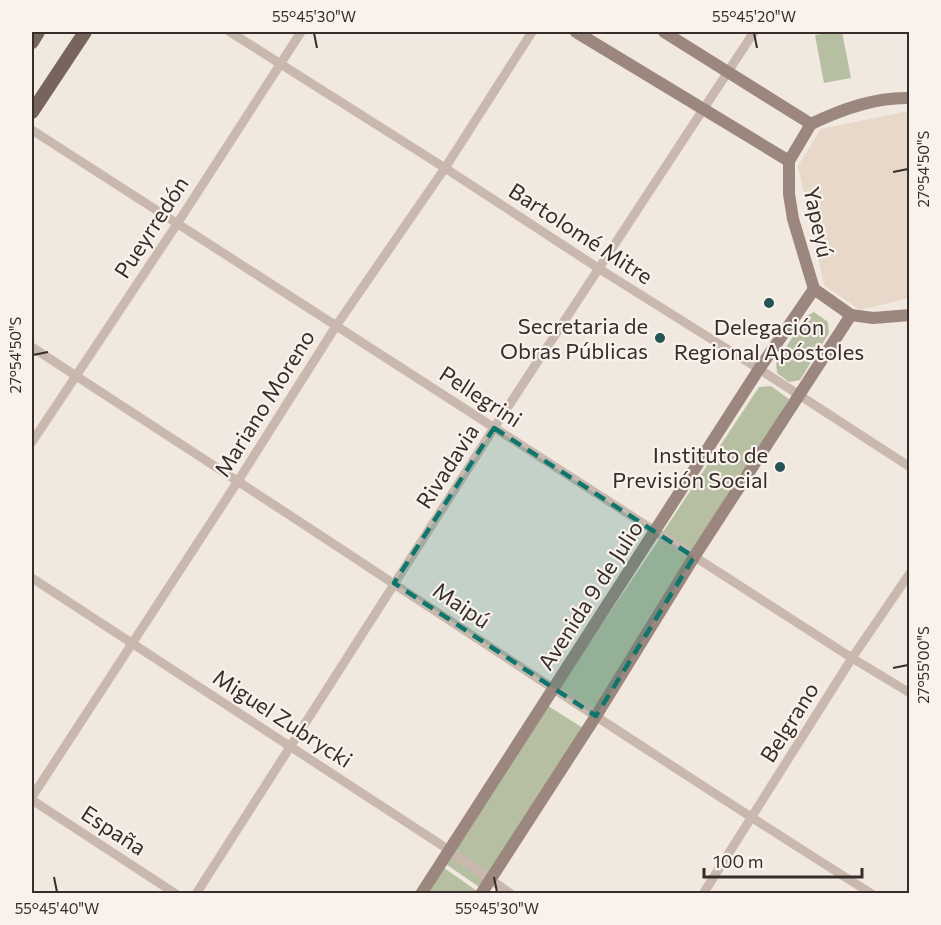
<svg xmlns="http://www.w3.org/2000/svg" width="941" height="925" font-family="Commissioner,sans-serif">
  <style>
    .green { fill: #b6bfa1 }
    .plaza { fill: #e7d8c9 }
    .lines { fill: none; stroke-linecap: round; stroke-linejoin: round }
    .minor { stroke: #c8b8ad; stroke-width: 9 }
    .secondary { stroke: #9c877e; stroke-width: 12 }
    .primary { stroke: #77655d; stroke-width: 14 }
    .marked { fill: #0f766e; fill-opacity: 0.2; stroke: #0f766e; stroke-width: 4.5; stroke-dasharray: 12 8; stroke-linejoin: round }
    .ticks { fill: none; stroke: #372e2b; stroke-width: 2 }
    .poi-dot { fill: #245455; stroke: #f9f2ec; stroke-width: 2 }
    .labels { text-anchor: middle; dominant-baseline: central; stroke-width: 4.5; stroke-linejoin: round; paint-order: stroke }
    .street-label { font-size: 22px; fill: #372e2b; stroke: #f9f2ec }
    .poi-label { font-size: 22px; fill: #372e2b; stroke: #f9f2ec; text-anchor: end }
    .neatline { fill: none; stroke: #372e2b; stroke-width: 2 }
    .ticks-label { font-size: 15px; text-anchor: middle; fill: #372e2b }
  </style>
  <rect width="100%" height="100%" fill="#f1e8e0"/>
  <!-- green -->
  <g class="green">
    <polygon points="835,32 842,32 851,78 824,83 815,35"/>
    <polygon points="814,312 828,322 829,333 800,380 789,382 777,373 776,363 805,317"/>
    <polygon points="771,386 789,399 696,553 663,532 759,387"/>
    <polygon points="660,538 692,560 597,711 559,688"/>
    <polygon points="545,704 583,728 479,887 440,860"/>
    <polygon points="437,863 477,891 475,894 417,894"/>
  </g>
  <!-- plaza -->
  <polygon class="plaza" points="909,111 909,298 860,310 824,285 798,166 821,129"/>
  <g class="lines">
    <!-- minor -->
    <g class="minor">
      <polyline points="230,32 445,168 598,268 759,369 910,467"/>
      <polyline points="32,130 852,658 910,693"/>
      <path d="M 32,347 C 152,426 274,504 394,584 C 553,688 711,793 872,894"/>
      <polyline points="32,442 177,224 301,32"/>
      <polyline points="32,578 449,850 511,894"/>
      <polyline points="32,797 238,481 336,326 445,168 532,32"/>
      <polyline points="32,800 176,894"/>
      <polyline points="196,894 494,428 754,32"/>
      <polyline points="703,894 852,658 910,573"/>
    </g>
    <!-- secondary -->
    <g class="secondary">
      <polyline points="576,32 789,161"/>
      <polyline points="664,32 811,124"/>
      <path d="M 811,124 C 842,109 875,97 910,98"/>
      <polyline points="789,161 789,194 793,219 814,289"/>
      <polyline points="789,161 811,124"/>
      <polyline points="814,289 851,315 873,318 910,315"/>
      <polyline points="421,894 759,369 814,289"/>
      <polyline points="481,894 596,716 694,557 851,315"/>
    </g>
    <!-- primary -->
    <g class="primary">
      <polyline points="32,42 38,32"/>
      <polyline points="32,112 85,32"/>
    </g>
  </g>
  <!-- marked area -->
  <path class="marked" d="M 494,428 L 694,557 L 596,716 L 394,583 Z"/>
  <!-- ticks -->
  <path class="ticks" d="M 314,33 L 317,48M 754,33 L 757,48M 893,172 L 908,169M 33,355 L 48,352M 893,668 L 908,665M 54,877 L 57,892M 494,877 L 497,892"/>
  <!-- markers -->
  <g class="poi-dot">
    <circle cx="769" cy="303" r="6"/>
    <circle cx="660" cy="338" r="6"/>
    <circle cx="780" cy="467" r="6"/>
  </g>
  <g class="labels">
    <!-- street labels -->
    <g class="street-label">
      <text transform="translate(819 222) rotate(78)">Yapeyú</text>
      <text transform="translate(151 227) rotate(-57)">Pueyrredón</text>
      <text transform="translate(581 233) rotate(33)">Bartolomé Mitre</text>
      <text transform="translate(481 396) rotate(33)">Pellegrini</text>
      <text transform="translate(264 403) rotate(-58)">Mariano Moreno</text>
      <text transform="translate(447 466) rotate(-57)">Rivadavia</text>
      <text transform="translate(590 595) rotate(-57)">Avenida 9 de Julio</text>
      <text transform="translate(462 605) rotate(34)">Maipú</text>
      <text transform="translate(283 718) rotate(33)">Miguel Zubrycki</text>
      <text transform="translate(789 722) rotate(-58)">Belgrano</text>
      <text transform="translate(114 830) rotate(33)">España</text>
    </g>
    <!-- poi labels -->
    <g class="poi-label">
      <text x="648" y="325">Secretaria de<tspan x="648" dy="25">Obras Públicas</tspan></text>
      <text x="769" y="326" text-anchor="middle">Delegación<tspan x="769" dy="25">Regional Apóstoles</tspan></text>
      <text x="768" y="454">Instituto de<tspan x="768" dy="25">Previsión Social</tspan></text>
    </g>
  </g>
  <!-- border -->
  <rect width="941" height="925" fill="none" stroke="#f9f2ec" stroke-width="66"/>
  <!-- scale -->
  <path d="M704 868v9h158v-9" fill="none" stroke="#372e2b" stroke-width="3"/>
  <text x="713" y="868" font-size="18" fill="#372e2b" stroke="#f9f2ec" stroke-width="4.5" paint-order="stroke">100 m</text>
  <rect x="33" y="33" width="875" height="859" class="neatline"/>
  <g class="ticks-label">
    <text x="314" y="22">55°45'30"W</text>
    <text x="754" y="22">55°45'20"W</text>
    <text transform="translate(924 169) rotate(-90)" y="5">27°54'50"S</text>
    <text transform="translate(16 355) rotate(-90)" y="5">27°54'50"S</text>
    <text transform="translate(924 665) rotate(-90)" y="5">27°55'00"S</text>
    <text x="57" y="914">55°45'40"W</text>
    <text x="497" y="914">55°45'30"W</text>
  </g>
</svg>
